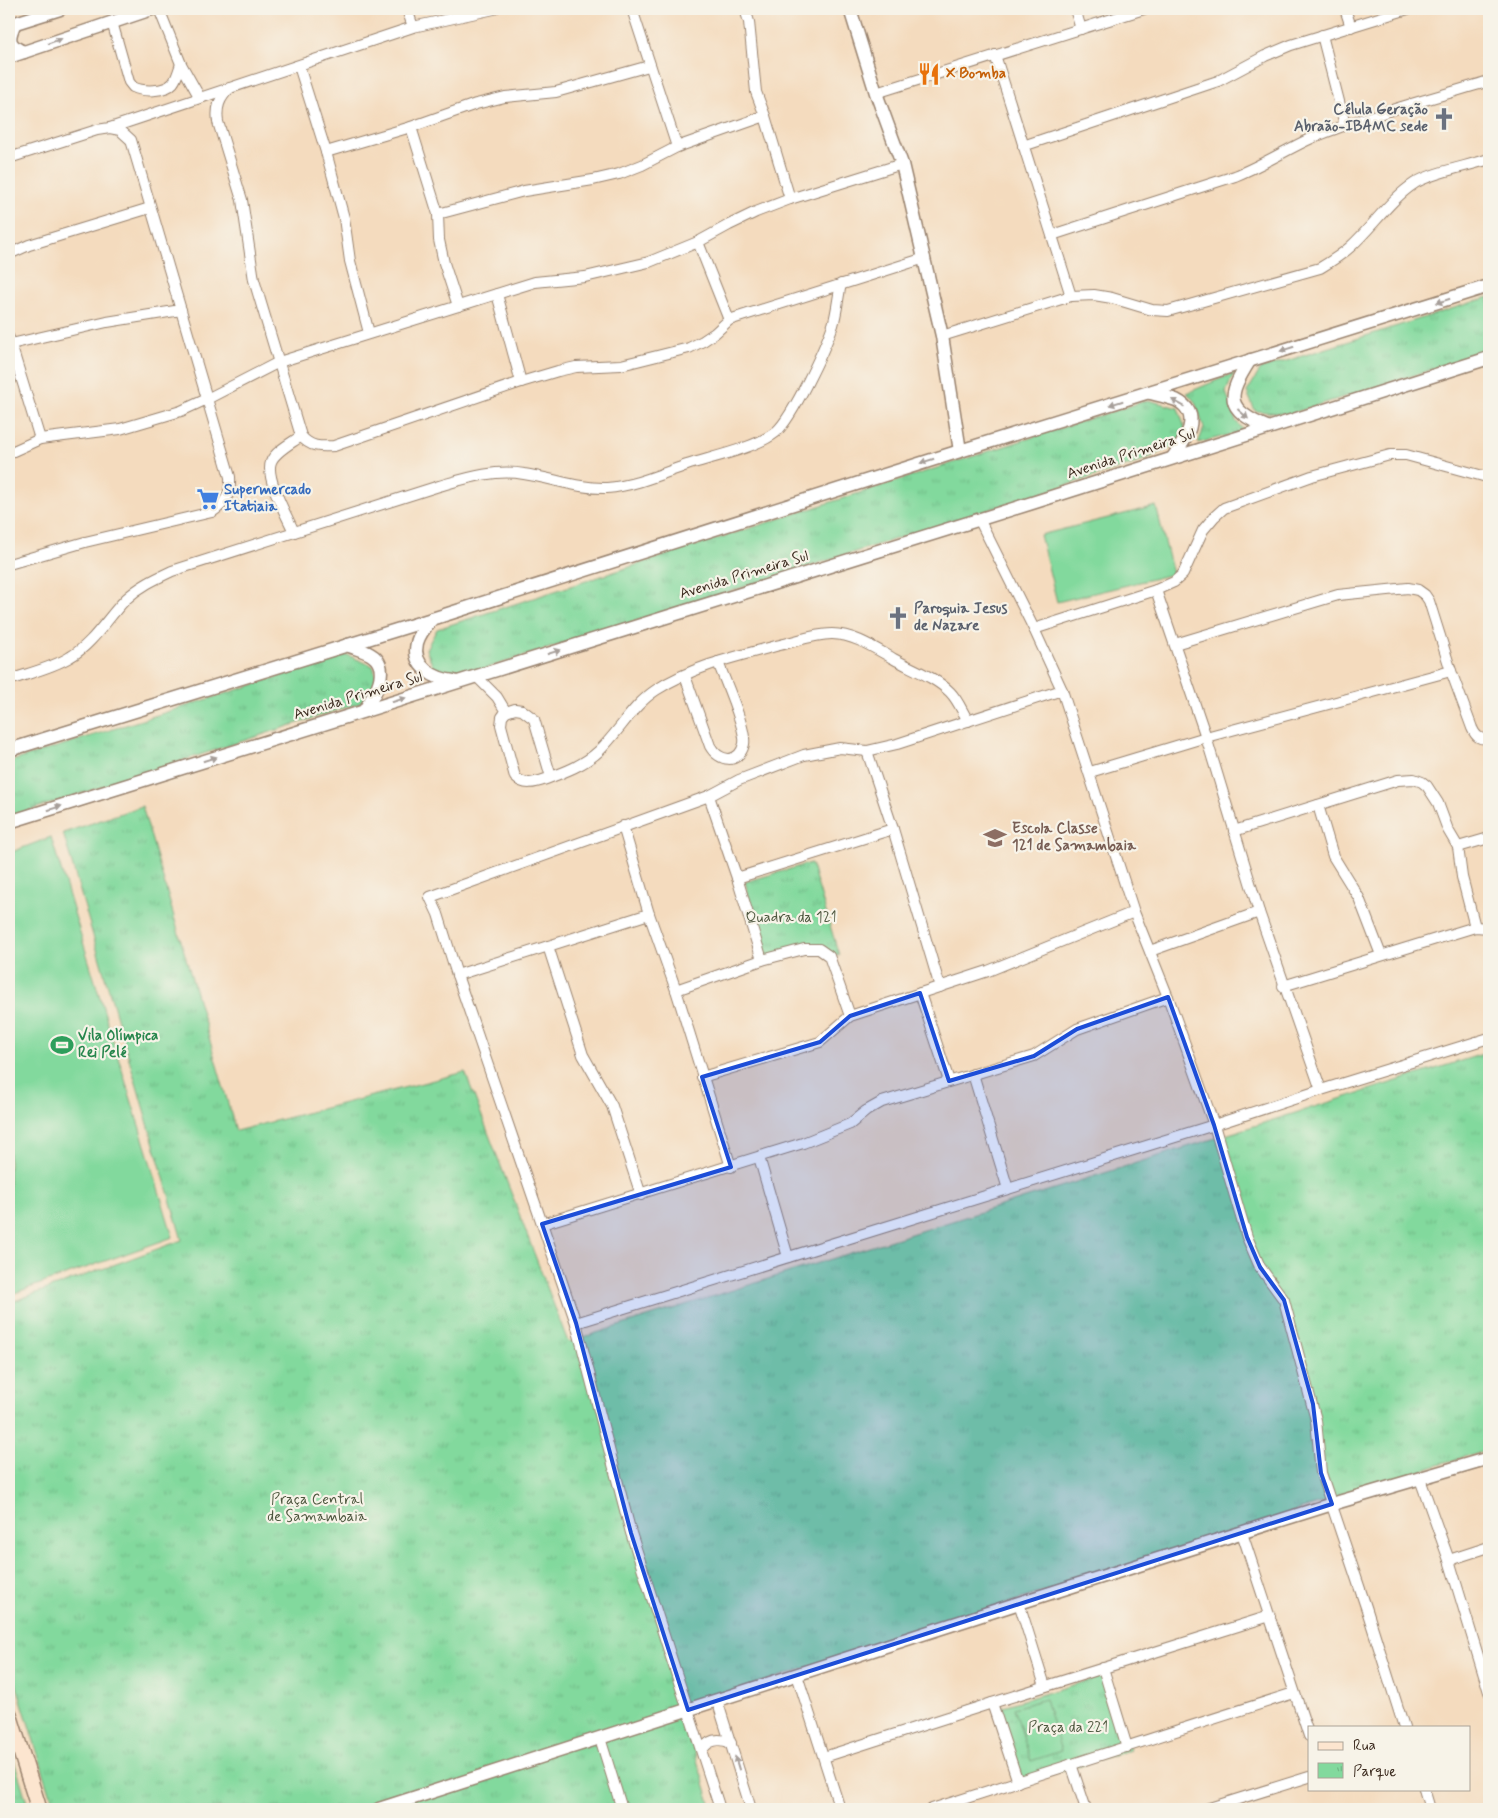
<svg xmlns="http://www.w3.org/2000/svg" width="1498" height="1818" font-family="Mynerve,sans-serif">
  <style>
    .park { fill: url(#park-tufts); stroke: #5e825e }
    .pitch { fill: #82d99d; stroke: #5e825e }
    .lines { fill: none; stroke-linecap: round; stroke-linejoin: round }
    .minor-casing { stroke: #98826e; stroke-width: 12 }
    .tertiary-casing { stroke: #98826e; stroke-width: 15 }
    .secondary-casing { stroke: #98826e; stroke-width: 18 }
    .minor { stroke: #fff; stroke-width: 10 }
    .tertiary { stroke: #fff; stroke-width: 12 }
    .secondary { stroke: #fce5cf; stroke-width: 15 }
    .oneway { fill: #a79f9a }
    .marked { fill: #1d4ed8; fill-opacity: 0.2; stroke: #1d4ed8; stroke-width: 4; stroke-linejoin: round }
    .labels { text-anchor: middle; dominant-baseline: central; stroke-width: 4.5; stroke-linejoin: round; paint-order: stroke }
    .food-label { font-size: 15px; font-weight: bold; fill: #c56008; stroke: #f7f3e8; text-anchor: start }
    .worship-label { font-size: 15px; font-weight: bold; fill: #5b616d; stroke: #f7f3e8; text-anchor: end }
    .street-label { font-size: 15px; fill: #3b2a1e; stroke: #f7f3e8 }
    .shop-label { font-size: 15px; font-weight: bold; fill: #366cbe; stroke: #f7f3e8; text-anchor: start }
    .education-label { font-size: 15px; font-weight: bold; fill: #785e54; stroke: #f7f3e8; text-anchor: start }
    .park-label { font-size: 15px; fill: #4d563e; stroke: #f7f3e8 }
    .leisure-label { font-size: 15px; font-weight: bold; fill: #27864d; stroke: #f7f3e8; text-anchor: start }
  </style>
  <defs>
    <pattern id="park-tufts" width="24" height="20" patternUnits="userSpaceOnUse" patternTransform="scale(1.25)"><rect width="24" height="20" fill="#82d99d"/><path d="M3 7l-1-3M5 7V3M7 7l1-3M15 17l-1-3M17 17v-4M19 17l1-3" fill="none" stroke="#71ba87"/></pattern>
  </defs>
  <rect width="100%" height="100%" fill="#f7f3e8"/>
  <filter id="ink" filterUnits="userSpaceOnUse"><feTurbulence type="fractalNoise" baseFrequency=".02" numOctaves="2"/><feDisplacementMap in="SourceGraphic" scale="10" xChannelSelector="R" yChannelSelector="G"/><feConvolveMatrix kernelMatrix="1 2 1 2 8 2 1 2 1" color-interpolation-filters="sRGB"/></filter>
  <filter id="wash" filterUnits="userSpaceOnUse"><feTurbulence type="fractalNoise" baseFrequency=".0096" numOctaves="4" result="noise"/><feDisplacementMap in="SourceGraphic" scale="20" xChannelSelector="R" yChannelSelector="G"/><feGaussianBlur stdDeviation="1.12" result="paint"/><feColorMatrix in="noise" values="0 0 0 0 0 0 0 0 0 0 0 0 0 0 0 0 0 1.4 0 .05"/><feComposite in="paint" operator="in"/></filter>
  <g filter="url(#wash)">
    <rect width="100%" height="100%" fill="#f4dbbe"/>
    <!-- park -->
    <g class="park">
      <polygon points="1489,297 1489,352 1289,414 1255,411 1247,392 1261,369"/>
      <polygon points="1234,373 1226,392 1236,421 1244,431 1198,443 1204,428 1195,402 1187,393"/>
      <polygon points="1148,400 1178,408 1185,428 1177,445 1137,463 461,676 433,667 426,649 437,629"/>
      <polygon points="347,655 373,666 380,687 366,701 9,817 9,762"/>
      <polygon points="142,806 236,1131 465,1072 568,1342 1489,1052 1489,1449 681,1708 712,1809 55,1809 9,1661 9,1303 182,1240 63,833"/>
      <polygon points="811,863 839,955 813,949 767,962 745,882"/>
      <polygon points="1106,1675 1130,1750 1023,1783 1000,1707"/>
      <polygon points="9,1744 29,1809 9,1809"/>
    </g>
    <!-- pitch -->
    <g class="pitch">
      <polygon points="1156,506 1173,574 1057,602 1040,535"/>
      <polygon points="51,837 173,1237 9,1295 9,853"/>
      <polygon points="1045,1699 1061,1751 1031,1761 1014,1708"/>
    </g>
  </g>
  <g filter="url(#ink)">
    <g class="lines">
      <defs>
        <g id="minor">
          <polyline points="159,9 181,64 200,98"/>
          <polyline points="407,9 413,27"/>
          <polyline points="632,9 677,147"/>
          <polyline points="745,9 749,22 756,92 765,116 790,199"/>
          <polyline points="1075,9 1081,29"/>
          <polyline points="1345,9 1351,27"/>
          <path d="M 112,22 L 129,82 L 133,87 C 143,92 165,92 173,83 C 177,78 179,69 181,64"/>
          <polyline points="1322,35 1345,125"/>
          <polyline points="995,55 1071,296"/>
          <polyline points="299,66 326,152 344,218 350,261 369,333"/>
          <path d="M 230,88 C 219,98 216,108 218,122 L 242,200 L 254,280 L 301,436 C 310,447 320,447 334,446 L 521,382 L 558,371 L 576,367 L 621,365 L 689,348 L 703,341 L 715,333 L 729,320 L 925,258"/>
          <polyline points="876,93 1144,9"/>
          <polyline points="411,127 438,214 439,240 444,263 458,306"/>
          <polyline points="1023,146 1218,81 1265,56 1291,45 1408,9"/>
          <polyline points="326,152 411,127 476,104 505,97 556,92 649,66"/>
          <polyline points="9,158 97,130 110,128 413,27 494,9"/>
          <polyline points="438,214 524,191 593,180 619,174 642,165 677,147 765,116"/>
          <path d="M 1052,235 L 1235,176 C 1263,165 1287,149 1314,137 C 1371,114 1431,99 1489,81"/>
          <polyline points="698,242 729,320"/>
          <polyline points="9,254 29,245 150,208"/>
          <polyline points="497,294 521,382"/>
          <path d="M 942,336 L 1071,296 L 1094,295 L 1112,298 L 1152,310 L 1168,311 L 1320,268 C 1330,262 1340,256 1349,248 C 1372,228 1389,200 1415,183 C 1433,172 1469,166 1489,159"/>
          <polyline points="9,338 40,439"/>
          <polyline points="11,344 107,322 181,310"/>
          <polyline points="9,453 40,439 120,429 181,411 207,399 279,362 535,282 585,277 649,262 698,242 729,225 756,212 790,199 902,164"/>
          <polyline points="979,519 1034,629 1062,690 1134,912 1168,997 1214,1125 1247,1237 1260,1267 1284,1300 1316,1420 1321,1473 1366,1607 1404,1727"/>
          <path d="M 294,532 C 287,516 265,478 271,462 C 275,451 292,443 301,436"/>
          <path d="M 9,564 L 85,542 L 212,512 C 226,503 231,494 230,477 L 131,140 L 120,130 L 110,128"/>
          <polyline points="1156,590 1206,737 1259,912 1321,1090"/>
          <polyline points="1034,629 1156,590 1174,582 1183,574 1203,530 1214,517 1224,508 1312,476 1390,455 1406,455 1483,476 1489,476"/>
          <path d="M 1175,644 L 1338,595 L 1408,588 L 1418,590 L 1425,595 L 1429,601 L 1451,671 L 1472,728 C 1476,737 1480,740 1489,738"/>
          <polyline points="476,676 497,697 506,712"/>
          <path d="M 685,676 L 710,746 C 719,762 739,765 744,744 C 747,729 724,679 718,662"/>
          <path d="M 9,680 C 29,673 52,668 70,657 C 93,644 108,617 126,599 C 140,586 155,579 172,571 L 439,486 C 467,478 495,469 524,474 C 552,478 579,489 607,488 C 634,486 661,474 687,465 C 712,457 756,448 776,432 C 793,417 825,348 833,325 C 837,312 838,297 841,284"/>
          <polyline points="867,751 893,829 940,987"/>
          <polyline points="1090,772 1206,737 1451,671"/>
          <path d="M 551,777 L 534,719 L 522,710 L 515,709 L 506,712 L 502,717 L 501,725 L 515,777 C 524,786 535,783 546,779 C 565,772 584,765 599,751 C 619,732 633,705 656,690 C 693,666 738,656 780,645 C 797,641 814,634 832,634 C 854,634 876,649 894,659 C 912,669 935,677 950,692 C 958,700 962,711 968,721"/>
          <polyline points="709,796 737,878 762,960"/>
          <polyline points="1318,805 1333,856 1359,898 1381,955"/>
          <polyline points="623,826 649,914 676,990 731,1167"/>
          <polyline points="1234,831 1398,780 1414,779 1422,782 1427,786 1438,803 1448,830 1458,847 1462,877 1475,927"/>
          <polyline points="1458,847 1489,838"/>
          <polyline points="737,878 893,829"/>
          <polyline points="548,946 583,1055 612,1106 641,1195"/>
          <polyline points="1150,951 1259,912"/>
          <polyline points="457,975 649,914"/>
          <polyline points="1283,986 1475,927 1489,928"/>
          <polyline points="676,990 762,960 804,949 819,949 829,956 850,1016"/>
          <polyline points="920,993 949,1081"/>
          <polyline points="973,1074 1008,1189"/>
          <polyline points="702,1077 820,1042 850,1016 988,971 1134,912"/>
          <polyline points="759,1157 788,1257"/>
          <polyline points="542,1224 803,1143 850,1124 866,1111 882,1102 1034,1056 1077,1029 1168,997"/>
          <polyline points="576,1323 1214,1125 1321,1090 1489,1038"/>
          <polyline points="1420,1479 1449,1560 1489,1692"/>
          <polyline points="1242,1533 1309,1736"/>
          <polyline points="1449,1560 1489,1547"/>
          <polyline points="1019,1603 1045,1686"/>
          <polyline points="1103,1668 1127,1747"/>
          <polyline points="797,1675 840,1809"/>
          <polyline points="717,1700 751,1809"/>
          <polyline points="992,1703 1018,1782"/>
          <polyline points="600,1738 622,1809"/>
          <path d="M 702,1750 C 709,1739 719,1738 731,1743"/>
          <polyline points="824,1757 992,1703 1270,1616"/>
          <polyline points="1071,1764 1086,1809"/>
          <polyline points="1424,1789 1430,1809"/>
          <polyline points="720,1809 631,1533 576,1323 457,975 438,914 430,897 709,796 739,780 804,755 840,748 867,751 897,744 1062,690"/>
          <polyline points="932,1809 1294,1693"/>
          <polyline points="1206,1809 1309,1777"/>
        </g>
        <g id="tertiary">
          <polyline points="850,9 876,93 902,164 942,336 960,451"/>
          <path d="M 15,23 C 8,38 7,45 24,52"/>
          <polyline points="9,25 60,9"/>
          <polyline points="9,57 152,9"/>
          <path d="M 1250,360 C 1227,396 1224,409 1267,427"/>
          <path d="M 1150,393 C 1158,395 1168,397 1176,400 C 1204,414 1185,441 1173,457"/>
          <path d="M 432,619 C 426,626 419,634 417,643 C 411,667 435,679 454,681"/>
          <path d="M 347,645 C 354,648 363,650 370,654 C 393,667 374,696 364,711"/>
          <polyline points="9,750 432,619 960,451 1489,286"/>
          <polyline points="9,822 1032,503 1489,358"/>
          <polyline points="379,1809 1019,1603 1332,1504 1489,1458"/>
        </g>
        <polyline id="secondary" points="9,1714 39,1809"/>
      </defs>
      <!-- minor casing -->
      <use href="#minor" class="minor-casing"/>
      <!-- tertiary casing -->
      <use href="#tertiary" class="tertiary-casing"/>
      <!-- secondary casing -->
      <use href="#secondary" class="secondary-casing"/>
      <!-- minor -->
      <use href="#minor" class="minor"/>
      <!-- tertiary -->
      <use href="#tertiary" class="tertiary"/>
      <!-- secondary -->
      <use href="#secondary" class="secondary"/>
    </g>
    <!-- one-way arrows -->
    <defs><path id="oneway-solid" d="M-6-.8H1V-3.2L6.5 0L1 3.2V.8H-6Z" transform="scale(1.25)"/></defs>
    <g class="oneway">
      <use href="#oneway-solid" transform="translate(55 41) rotate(-19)"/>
      <use href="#oneway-solid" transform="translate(1443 301) rotate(163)"/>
      <use href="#oneway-solid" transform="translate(1287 349) rotate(163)"/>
      <use href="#oneway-solid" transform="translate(1116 403) rotate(163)"/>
      <use href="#oneway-solid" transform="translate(1178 403) rotate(-151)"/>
      <use href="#oneway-solid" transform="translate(1243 414) rotate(42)"/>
      <use href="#oneway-solid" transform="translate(927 461) rotate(162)"/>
      <use href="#oneway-solid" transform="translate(554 652) rotate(-17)"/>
      <use href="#oneway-solid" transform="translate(399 700) rotate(-17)"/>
      <use href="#oneway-solid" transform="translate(210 759) rotate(-17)"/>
      <use href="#oneway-solid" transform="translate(55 808) rotate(-17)"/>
      <use href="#oneway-solid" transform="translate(737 1763) rotate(-107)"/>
    </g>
  </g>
  <!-- marked area -->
  <path class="marked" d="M 920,993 L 949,1081 L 1034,1056 L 1077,1029 L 1168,997 L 1214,1125 L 1247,1237 L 1260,1267 L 1284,1300 L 1313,1404 L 1321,1473 L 1332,1504 L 688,1710 L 631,1533 L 576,1323 L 542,1224 L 731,1167 L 702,1077 L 820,1042 L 850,1016 Z"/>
  <!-- icons -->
  <defs>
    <symbol id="restaurant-bare" viewBox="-9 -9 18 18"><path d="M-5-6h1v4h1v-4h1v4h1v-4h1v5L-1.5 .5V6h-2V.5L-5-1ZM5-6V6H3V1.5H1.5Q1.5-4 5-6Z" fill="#e8710a" stroke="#f7f3e8" stroke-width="2.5" paint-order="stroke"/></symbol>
    <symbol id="church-bare" viewBox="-9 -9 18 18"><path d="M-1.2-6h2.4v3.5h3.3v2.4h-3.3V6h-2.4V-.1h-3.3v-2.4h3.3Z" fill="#6b7280" stroke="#f7f3e8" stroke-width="2.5" paint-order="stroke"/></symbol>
    <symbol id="supermarket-bare" viewBox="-9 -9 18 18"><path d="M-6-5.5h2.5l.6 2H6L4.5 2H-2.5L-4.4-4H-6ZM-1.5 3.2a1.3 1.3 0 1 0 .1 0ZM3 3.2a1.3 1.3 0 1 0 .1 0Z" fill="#3f7fe0" stroke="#f7f3e8" stroke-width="2.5" paint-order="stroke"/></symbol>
    <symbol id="school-bare" viewBox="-9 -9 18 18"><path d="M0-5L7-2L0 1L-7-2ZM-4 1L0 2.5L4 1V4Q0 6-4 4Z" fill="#8d6e63" stroke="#f7f3e8" stroke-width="2.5" paint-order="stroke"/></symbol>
    <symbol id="stadium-bare" viewBox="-9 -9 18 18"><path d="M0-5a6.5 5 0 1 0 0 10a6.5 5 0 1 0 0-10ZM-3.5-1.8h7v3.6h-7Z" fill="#2e9e5b" stroke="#f7f3e8" stroke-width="2.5" paint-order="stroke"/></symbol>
  </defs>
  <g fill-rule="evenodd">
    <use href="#restaurant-bare" x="913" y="58" width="32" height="32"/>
    <use href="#church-bare" x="1428" y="103" width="32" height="32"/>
    <use href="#supermarket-bare" x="192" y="483" width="32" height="32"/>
    <use href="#church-bare" x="882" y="602" width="32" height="32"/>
    <use href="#school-bare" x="979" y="822" width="32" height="32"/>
    <use href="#stadium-bare" x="46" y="1029" width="32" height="32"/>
  </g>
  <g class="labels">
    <!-- food labels -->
    <g class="food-label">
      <text x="946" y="74">X Bomba</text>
    </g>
    <!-- worship labels -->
    <g class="worship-label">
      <text x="1428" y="110">Célula Geração<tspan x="1428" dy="17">Abraão-IBAMC sede</tspan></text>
      <text x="914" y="609" text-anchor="start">Paroquia Jesus<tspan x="914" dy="17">de Nazare</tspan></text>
    </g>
    <!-- street labels -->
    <g class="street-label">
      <text transform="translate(1131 454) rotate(-18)">Avenida Primeira Sul</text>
      <text transform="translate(744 575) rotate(-17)">Avenida Primeira Sul</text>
      <text transform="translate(358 696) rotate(-17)">Avenida Primeira Sul</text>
    </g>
    <!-- shop labels -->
    <g class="shop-label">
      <text x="224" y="490">Supermercado<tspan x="224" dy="17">Itatiaia</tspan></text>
    </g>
    <!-- education labels -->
    <g class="education-label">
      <text x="1012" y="829">Escola Classe<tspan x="1012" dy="17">121 de Samambaia</tspan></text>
    </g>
    <!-- park labels -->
    <g class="park-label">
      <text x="791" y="918">Quadra da 121</text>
      <text x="317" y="1500">Praça Central<tspan x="317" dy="17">de Samambaia</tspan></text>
      <text x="1068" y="1728">Praça da 221</text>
    </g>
    <!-- leisure labels -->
    <g class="leisure-label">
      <text x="78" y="1036">Vila Olímpica<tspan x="78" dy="17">Rei Pelé</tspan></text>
    </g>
  </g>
  <!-- margin -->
  <rect width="1498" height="1818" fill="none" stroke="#f7f3e8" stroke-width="30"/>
  <!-- legend -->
  <rect x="1308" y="1726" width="162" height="65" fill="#f7f3e8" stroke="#aca397"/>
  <rect x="1318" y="1742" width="25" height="8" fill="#fce5cf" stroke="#aca397"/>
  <text x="1353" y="1750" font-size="15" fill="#3b2a1e">Rua</text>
  <rect x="1318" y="1763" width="25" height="15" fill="url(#park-tufts)" stroke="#aca397"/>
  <text x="1353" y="1776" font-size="15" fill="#3b2a1e">Parque</text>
</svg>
